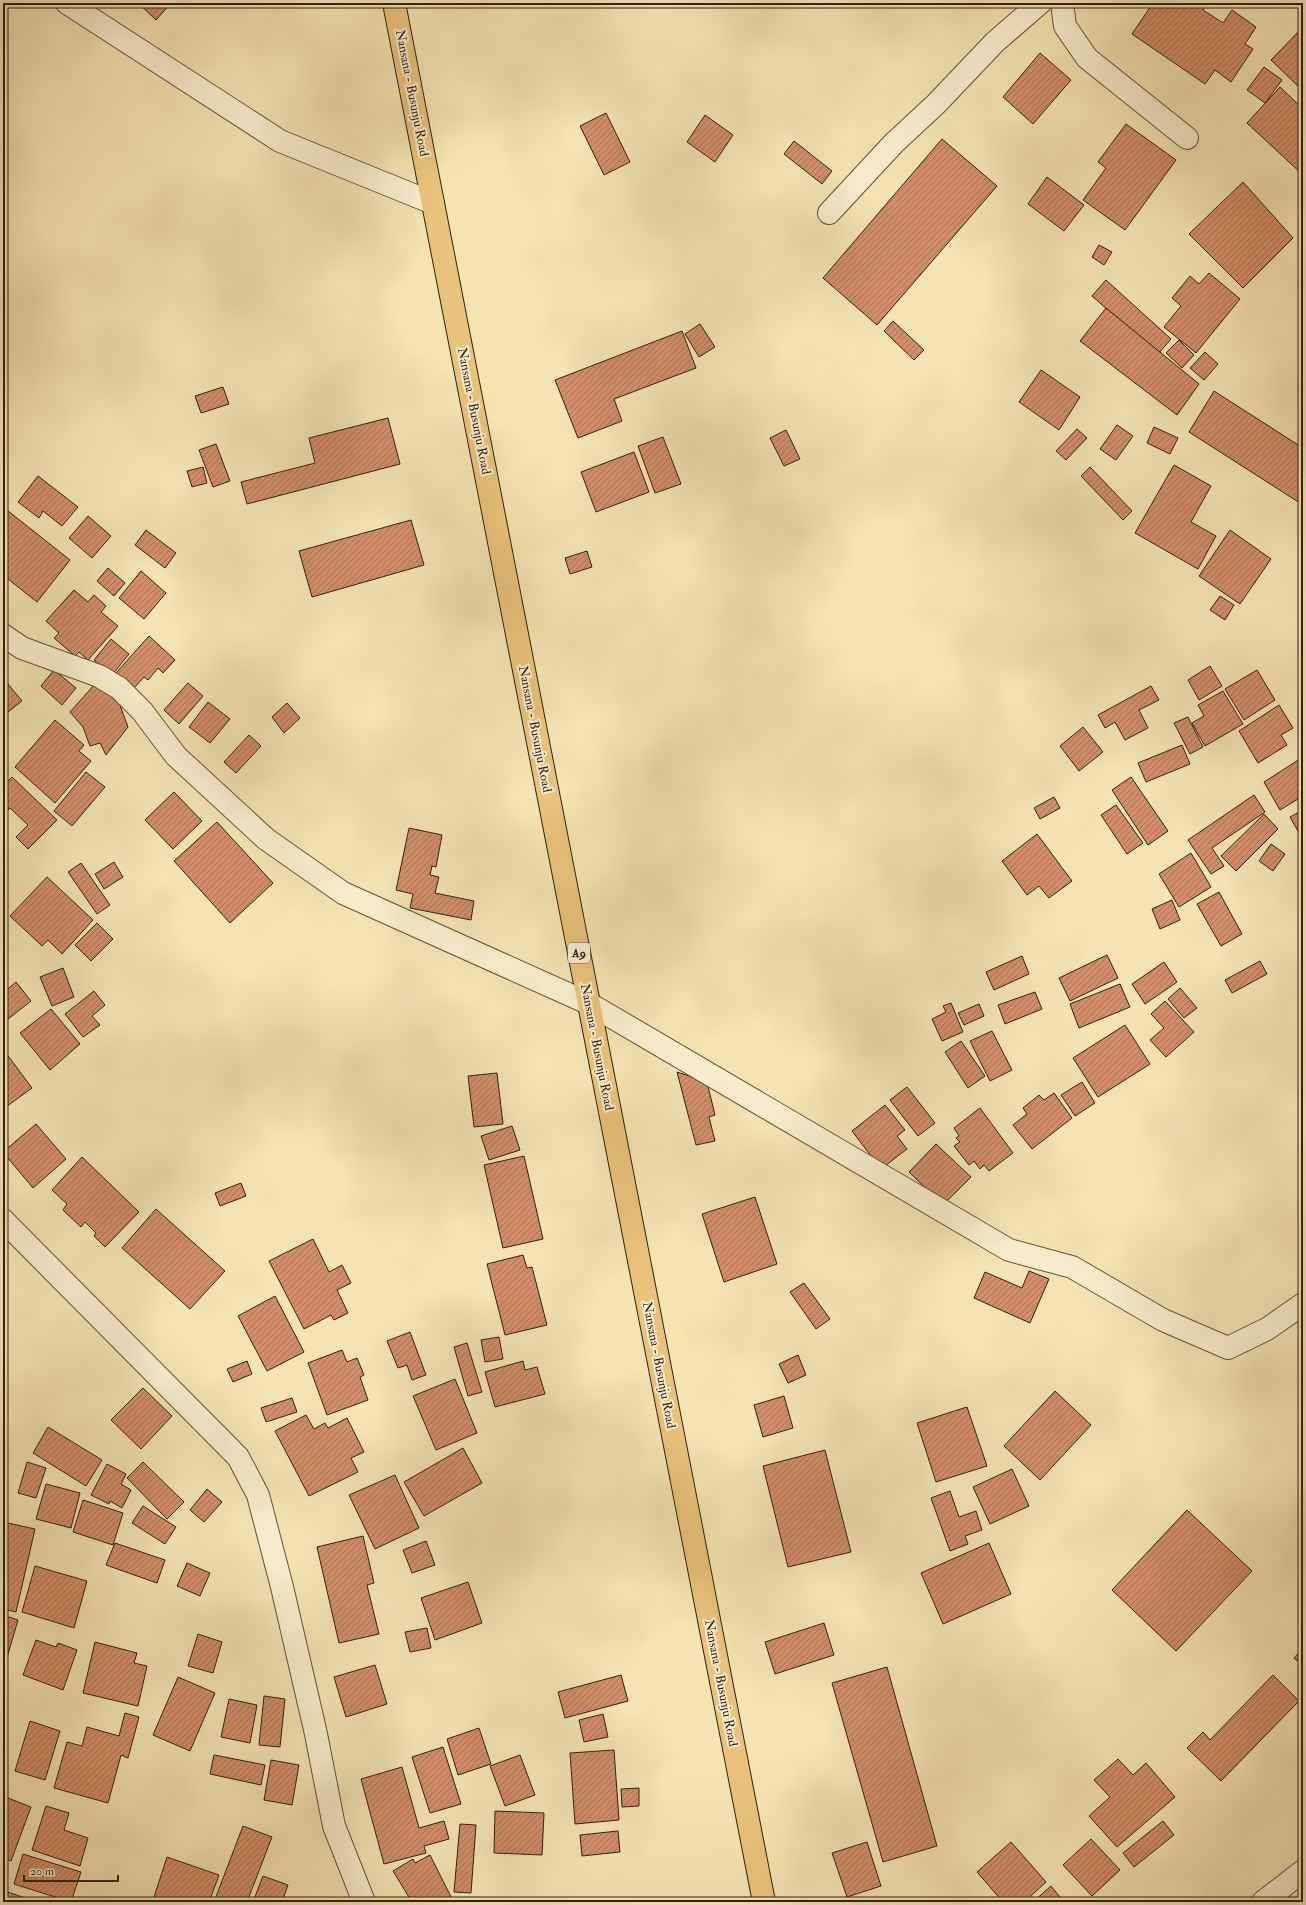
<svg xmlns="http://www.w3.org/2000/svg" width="1306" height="1905" font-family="'IM FELL Double Pica',serif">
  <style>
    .building { fill: url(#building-hatch); stroke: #321e15 }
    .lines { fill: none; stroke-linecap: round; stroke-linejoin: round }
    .minor-casing { stroke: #62503c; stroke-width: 24 }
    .tertiary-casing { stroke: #62503c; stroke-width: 24 }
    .primary-casing { stroke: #321e15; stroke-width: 24 }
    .minor { stroke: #f7edcd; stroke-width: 22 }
    .tertiary { stroke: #f7edcd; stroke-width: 22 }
    .primary { stroke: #eac279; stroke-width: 22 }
    .labels { text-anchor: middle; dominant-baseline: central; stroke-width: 4; stroke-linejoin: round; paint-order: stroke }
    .shield { fill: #f7edcd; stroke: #6d5c4c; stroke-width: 1 }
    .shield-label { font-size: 12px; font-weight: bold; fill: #321e15 }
    .street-label { font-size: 13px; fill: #321e15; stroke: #f7edcd }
  </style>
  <defs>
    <pattern id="building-hatch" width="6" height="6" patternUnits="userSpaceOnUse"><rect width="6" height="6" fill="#d28e68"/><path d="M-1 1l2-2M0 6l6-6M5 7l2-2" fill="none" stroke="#ab7354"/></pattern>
  </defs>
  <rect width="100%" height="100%" fill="#f3e4b2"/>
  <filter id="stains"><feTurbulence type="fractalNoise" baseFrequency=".005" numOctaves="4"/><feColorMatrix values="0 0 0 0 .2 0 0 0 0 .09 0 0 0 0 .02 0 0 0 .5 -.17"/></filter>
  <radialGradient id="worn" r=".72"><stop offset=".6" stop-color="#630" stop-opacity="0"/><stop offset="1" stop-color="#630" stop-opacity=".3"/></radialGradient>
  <!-- building -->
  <g class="building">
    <polygon points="138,3 171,3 156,20"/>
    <polygon points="1153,3 1207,3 1203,10 1223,23 1232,10 1256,27 1245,44 1253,49 1231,82 1215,70 1205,84 1132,34"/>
    <polygon points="1303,27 1303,91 1271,60"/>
    <polygon points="1040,53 1071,80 1033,124 1003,97"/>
    <polygon points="1264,67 1282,80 1265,103 1247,90"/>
    <polygon points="1280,87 1303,109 1303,175 1247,123"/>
    <polygon points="606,113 630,162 604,175 580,126"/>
    <polygon points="705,115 733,135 715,162 687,142"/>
    <polygon points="1126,124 1176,160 1125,230 1083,200 1106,168 1098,162"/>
    <polygon points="942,139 997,186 877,325 823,278"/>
    <polygon points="794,141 832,171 822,184 784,154"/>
    <polygon points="1047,177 1084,205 1064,231 1028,204"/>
    <polygon points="1243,182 1293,238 1243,288 1189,234"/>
    <polygon points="1099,245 1112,252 1104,265 1092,257"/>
    <polygon points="1209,273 1240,299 1196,353 1164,327 1181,306 1172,298 1190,276 1199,284"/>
    <polygon points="1106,280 1171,339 1158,354 1092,296"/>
    <polygon points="1106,308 1199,384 1177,415 1080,341"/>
    <polygon points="893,321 924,350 914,360 884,331"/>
    <polygon points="700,324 715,347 699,357 685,334"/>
    <polygon points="682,331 696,368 614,399 622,421 578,438 555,380"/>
    <polygon points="1179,340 1194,355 1182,368 1166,353"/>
    <polygon points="1205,352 1218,364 1204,380 1190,368"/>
    <polygon points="1041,370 1080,397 1059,430 1019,402"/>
    <polygon points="223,387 229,404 201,413 195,396"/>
    <polygon points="1214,391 1303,448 1303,505 1189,432"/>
    <polygon points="388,418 400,464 247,504 241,482 315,463 309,438"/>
    <polygon points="1117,425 1133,436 1116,460 1100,449"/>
    <polygon points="1154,427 1178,438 1170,454 1147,443"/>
    <polygon points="1077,429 1087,438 1066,460 1056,451"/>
    <polygon points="786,430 800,459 784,466 770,438"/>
    <polygon points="663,437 681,484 655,493 638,446"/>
    <polygon points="216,444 230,481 213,487 199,450"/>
    <polygon points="634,452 649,492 596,512 581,472"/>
    <polygon points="1174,465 1211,486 1191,522 1216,536 1198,569 1135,533"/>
    <polygon points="203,467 207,483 192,487 187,471"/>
    <polygon points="1090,467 1132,511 1123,520 1081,476"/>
    <polygon points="38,476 78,507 62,526 43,511 39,518 18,502"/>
    <polygon points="3,507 70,560 37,602 3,575"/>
    <polygon points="88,516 111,536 92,558 69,538"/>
    <polygon points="411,520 424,565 312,597 299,551"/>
    <polygon points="146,530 176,553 165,568 135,545"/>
    <polygon points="1230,530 1271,559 1240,604 1199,576"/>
    <polygon points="587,551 592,567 570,574 565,558"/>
    <polygon points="108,568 125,583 114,596 97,581"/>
    <polygon points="141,571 166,593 144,619 119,598"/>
    <polygon points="74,590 88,602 94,595 106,606 101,612 118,626 88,660 79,652 75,656 54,638 59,633 46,621"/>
    <polygon points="1220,596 1234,605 1225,620 1210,610"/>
    <polygon points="149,636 175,660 163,673 158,668 148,680 144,677 133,689 116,673"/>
    <polygon points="111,639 129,654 112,675 94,660"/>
    <polygon points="1210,666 1222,686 1199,700 1188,680"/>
    <polygon points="54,670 76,688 62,705 41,686"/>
    <polygon points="1257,670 1275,700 1244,720 1225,689"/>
    <polygon points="3,678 22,701 3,716"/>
    <polygon points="188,683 203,696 179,724 164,710"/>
    <polygon points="95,684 118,700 128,727 106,755 100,743 90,746 83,727 70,712"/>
    <polygon points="1151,686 1159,700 1139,710 1148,728 1125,740 1115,722 1105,728 1098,715"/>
    <polygon points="1223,691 1243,724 1205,746 1192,723 1204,716 1198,705"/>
    <polygon points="208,702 230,719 210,743 189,727"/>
    <polygon points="287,703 300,718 284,733 272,717"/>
    <polygon points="1279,705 1293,728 1281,735 1287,745 1258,763 1239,731"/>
    <polygon points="1188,717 1203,747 1190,754 1174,723"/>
    <polygon points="55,720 84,745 79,751 91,761 55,803 15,767"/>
    <polygon points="1083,727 1103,752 1079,771 1060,746"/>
    <polygon points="249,735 261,746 236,773 224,762"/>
    <polygon points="1182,745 1190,764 1146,782 1138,763"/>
    <polygon points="1300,759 1303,764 1303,796 1280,810 1264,782"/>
    <polygon points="86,772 105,787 72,826 54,811"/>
    <polygon points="12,777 57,820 28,849 16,837 28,825 10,808 3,816 3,786"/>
    <polygon points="1131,777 1168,831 1148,845 1112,790"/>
    <polygon points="174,792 202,821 173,849 145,820"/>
    <polygon points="1254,795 1265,812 1212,848 1224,866 1211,874 1188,840"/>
    <polygon points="1054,797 1060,808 1040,819 1034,808"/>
    <polygon points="1116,805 1143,843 1127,854 1101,815"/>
    <polygon points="1303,810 1303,840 1290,817"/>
    <polygon points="1264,814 1278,829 1236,871 1221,856"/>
    <polygon points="217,822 273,883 230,923 174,861"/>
    <polygon points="409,828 442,835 436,867 432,866 430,875 439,877 435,893 474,901 471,920 410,908 413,894 396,890"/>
    <polygon points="1037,834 1072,881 1049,898 1039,886 1027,895 1002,861"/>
    <polygon points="1271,844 1285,854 1273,871 1259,861"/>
    <polygon points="1191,853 1211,887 1179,907 1159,874"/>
    <polygon points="114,862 123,877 104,889 95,874"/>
    <polygon points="81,863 110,905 97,914 68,872"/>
    <polygon points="47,877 93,920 62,954 48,940 42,946 10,916"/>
    <polygon points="1219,892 1242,934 1221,946 1197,904"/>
    <polygon points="1172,900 1180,920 1160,929 1152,909"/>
    <polygon points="97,923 113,939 91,961 75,945"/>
    <polygon points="1107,955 1118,978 1070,1001 1059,978"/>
    <polygon points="1022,956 1029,974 994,990 986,972"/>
    <polygon points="1260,961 1267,974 1232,993 1225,980"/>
    <polygon points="1164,962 1177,982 1145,1004 1132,984"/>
    <polygon points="63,968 74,997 52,1006 40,977"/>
    <polygon points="16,982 31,1001 3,1023 3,993"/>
    <polygon points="1120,984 1130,1007 1079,1028 1070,1004"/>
    <polygon points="1180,988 1197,1008 1184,1018 1168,999"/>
    <polygon points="94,991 105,1005 92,1016 100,1025 83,1037 65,1014"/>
    <polygon points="1035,992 1042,1009 1005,1024 998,1005"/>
    <polygon points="1165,1001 1194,1032 1166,1057 1150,1040 1164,1028 1151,1014"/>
    <polygon points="951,1003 963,1032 942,1041 932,1019 946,1012 943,1006"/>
    <polygon points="979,1004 984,1016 964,1025 958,1013"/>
    <polygon points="51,1009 80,1044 50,1070 20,1033"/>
    <polygon points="1125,1025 1150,1064 1098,1097 1073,1058"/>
    <polygon points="992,1031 1012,1070 990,1081 970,1041"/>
    <polygon points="961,1041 985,1076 968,1088 945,1052"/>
    <polygon points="3,1049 32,1088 3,1109"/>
    <polygon points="677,1072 707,1082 715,1115 709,1117 715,1141 696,1145"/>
    <polygon points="497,1073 503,1124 474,1127 468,1076"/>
    <polygon points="1082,1082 1095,1103 1075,1116 1061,1095"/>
    <polygon points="907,1087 935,1123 918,1136 890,1100"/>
    <polygon points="1054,1093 1072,1118 1032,1149 1013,1125 1027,1114 1023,1108 1039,1095 1044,1100"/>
    <polygon points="885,1105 905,1130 897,1136 907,1149 881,1169 852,1131"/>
    <polygon points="980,1108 1013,1153 989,1171 984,1165 980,1169 974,1161 969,1165 954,1146 960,1142 956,1138 959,1136 954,1128"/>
    <polygon points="36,1124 66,1159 33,1188 3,1152"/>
    <polygon points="512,1126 520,1150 489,1160 481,1136"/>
    <polygon points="936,1144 971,1177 943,1205 909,1172"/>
    <polygon points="524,1156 543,1239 503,1248 484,1165"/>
    <polygon points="82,1157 139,1212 105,1247 94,1236 96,1233 85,1222 81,1227 63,1210 67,1204 52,1190"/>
    <polygon points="241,1183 246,1196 220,1206 215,1193"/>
    <polygon points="755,1197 777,1264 724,1282 702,1214"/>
    <polygon points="156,1209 225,1271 190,1309 122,1248"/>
    <polygon points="313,1239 329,1272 342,1265 351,1283 337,1290 348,1313 334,1320 331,1315 304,1329 269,1261"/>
    <polygon points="523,1255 527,1268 532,1267 547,1325 505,1335 487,1264"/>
    <polygon points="1029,1271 1049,1279 1030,1323 974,1298 985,1272 1022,1288"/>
    <polygon points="804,1283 830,1319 816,1329 790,1292"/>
    <polygon points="275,1296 304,1352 267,1371 238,1316"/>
    <polygon points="410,1332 426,1375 412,1380 407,1365 398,1368 387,1341"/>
    <polygon points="499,1337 503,1359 485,1362 481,1340"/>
    <polygon points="467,1343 482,1392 468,1396 454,1347"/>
    <polygon points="342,1350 347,1362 357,1358 364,1375 360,1377 368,1400 327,1415 308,1363"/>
    <polygon points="798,1355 806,1375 788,1383 779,1364"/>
    <polygon points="247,1361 252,1374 233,1382 227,1369"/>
    <polygon points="523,1361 525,1370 537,1367 545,1394 495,1407 485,1372"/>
    <polygon points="455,1379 477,1433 436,1450 413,1396"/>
    <polygon points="143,1388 172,1416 141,1449 111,1420"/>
    <polygon points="1055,1391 1091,1425 1040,1480 1004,1446"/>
    <polygon points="784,1396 793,1428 763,1437 754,1405"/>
    <polygon points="292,1398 297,1412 266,1422 261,1408"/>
    <polygon points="967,1407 987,1466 936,1482 917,1423"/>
    <polygon points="306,1415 314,1429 325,1423 328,1428 347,1418 364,1452 351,1458 358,1472 309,1496 275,1431"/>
    <polygon points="48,1427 102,1460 86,1486 33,1453"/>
    <polygon points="463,1448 482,1483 424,1516 404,1482"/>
    <polygon points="825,1450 851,1552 788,1567 763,1466"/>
    <polygon points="27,1462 46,1468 36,1498 18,1493"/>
    <polygon points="143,1462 184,1502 167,1519 127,1478"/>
    <polygon points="107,1464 126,1474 121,1484 131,1490 122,1508 110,1501 109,1504 91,1495"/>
    <polygon points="1012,1469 1029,1506 990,1524 973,1487"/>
    <polygon points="395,1475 419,1528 375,1549 349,1495"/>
    <polygon points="46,1484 80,1493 71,1528 36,1519"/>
    <polygon points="207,1489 222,1502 204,1522 190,1510"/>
    <polygon points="950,1491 959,1517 976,1511 982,1530 965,1536 968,1544 950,1551 931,1498"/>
    <polygon points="83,1500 123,1513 113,1545 73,1532"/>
    <polygon points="143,1506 176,1527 165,1544 132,1523"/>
    <polygon points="1187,1510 1252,1571 1176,1651 1112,1590"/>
    <polygon points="8,1523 35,1529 16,1612 3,1609 3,1545"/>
    <polygon points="363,1536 374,1583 367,1585 379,1634 339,1643 317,1547"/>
    <polygon points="426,1541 435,1565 412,1573 403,1550"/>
    <polygon points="115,1543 165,1560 157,1583 106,1565"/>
    <polygon points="989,1543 1011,1594 943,1624 921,1573"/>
    <polygon points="187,1563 210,1573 200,1596 177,1586"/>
    <polygon points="35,1566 87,1581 74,1628 22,1612"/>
    <polygon points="468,1582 482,1623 435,1640 421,1598"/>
    <polygon points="3,1615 18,1620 3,1671"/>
    <polygon points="824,1623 834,1655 775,1674 765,1642"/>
    <polygon points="427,1628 431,1648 410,1652 405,1632"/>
    <polygon points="198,1634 222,1642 213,1673 188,1666"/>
    <polygon points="36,1640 56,1647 58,1643 77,1650 63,1690 23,1675"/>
    <polygon points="95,1642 137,1653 134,1663 147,1666 138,1706 83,1693"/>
    <polygon points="1303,1648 1303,1666 1294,1658"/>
    <polygon points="375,1665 387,1704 346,1717 334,1677"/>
    <polygon points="887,1667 937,1846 883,1862 832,1683"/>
    <polygon points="621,1675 628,1701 565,1718 558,1692"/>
    <polygon points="1273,1675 1299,1701 1221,1781 1187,1748 1203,1732 1210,1740"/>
    <polygon points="178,1677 215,1693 190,1751 153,1735"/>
    <polygon points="264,1696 285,1699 280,1747 259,1745"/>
    <polygon points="229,1699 257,1705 250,1743 221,1737"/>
    <polygon points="125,1713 139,1717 128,1758 121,1755 108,1803 54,1788 67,1742 82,1746 87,1727 119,1736"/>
    <polygon points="603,1714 608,1737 584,1742 579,1720"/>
    <polygon points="30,1721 60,1731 45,1780 15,1771"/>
    <polygon points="479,1728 491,1764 458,1775 447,1739"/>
    <polygon points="443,1747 461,1804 430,1813 412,1757"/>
    <polygon points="614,1750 619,1820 575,1824 570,1753"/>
    <polygon points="214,1755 265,1765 261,1785 210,1774"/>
    <polygon points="520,1755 535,1795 505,1806 490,1766"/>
    <polygon points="1118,1759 1133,1775 1146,1763 1175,1797 1117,1847 1089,1816 1110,1797 1094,1780"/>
    <polygon points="271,1760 299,1765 292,1805 264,1800"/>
    <polygon points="402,1767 419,1828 444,1821 449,1839 424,1846 426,1853 384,1864 361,1779"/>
    <polygon points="639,1788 639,1806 622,1807 621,1789"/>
    <polygon points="3,1796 31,1807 11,1861 3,1858"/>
    <polygon points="46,1806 69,1813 64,1830 88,1838 80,1866 32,1850"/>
    <polygon points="495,1811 544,1813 542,1855 494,1853"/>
    <polygon points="1163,1821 1174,1835 1134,1867 1123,1853"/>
    <polygon points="460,1824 476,1825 471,1893 454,1892"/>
    <polygon points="243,1826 272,1837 247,1902 214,1902"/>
    <polygon points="618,1831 620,1852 582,1856 580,1835"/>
    <polygon points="1091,1839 1120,1870 1092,1896 1063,1865"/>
    <polygon points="867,1842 881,1886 847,1897 832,1853"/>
    <polygon points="1011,1842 1046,1882 1024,1902 1003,1902 977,1872"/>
    <polygon points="23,1854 81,1872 71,1902 14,1884"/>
    <polygon points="430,1855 453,1901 451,1902 412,1902 393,1871 413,1859 415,1863"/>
    <polygon points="167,1857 219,1875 209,1902 170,1902 154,1897"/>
    <polygon points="263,1876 288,1885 282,1902 253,1902"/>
    <polygon points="1051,1886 1064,1902 1033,1902"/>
    <polygon points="8,1892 25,1898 24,1902 5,1902"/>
  </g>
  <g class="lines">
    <defs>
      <g id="minor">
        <polyline points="1062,3 1065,26 1087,58 1187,138"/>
        <polyline points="829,213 894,143 936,104 995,42 1040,3"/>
        <polyline points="3,635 22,648 99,676 119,688 142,711 176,756 266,839 343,893 588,1003 1009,1250 1072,1267 1163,1320 1228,1348 1267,1329 1303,1304"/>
        <polyline points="3,1220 238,1457 258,1495 282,1587 316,1734 334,1826 364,1902"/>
        <polyline points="1263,1902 1303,1871"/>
      </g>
      <polyline id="tertiary" points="67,3 280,141 433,203"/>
      <polyline id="primary" points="394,3 764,1902"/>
    </defs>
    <!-- minor casing -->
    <use href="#minor" class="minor-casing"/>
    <!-- tertiary casing -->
    <use href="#tertiary" class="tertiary-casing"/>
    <!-- primary casing -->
    <use href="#primary" class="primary-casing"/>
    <!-- minor -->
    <use href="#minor" class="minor"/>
    <!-- tertiary -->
    <use href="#tertiary" class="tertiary"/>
    <!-- primary -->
    <use href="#primary" class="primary"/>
  </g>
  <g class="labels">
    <!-- shield labels -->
    <rect class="shield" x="568" y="943" width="22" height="20" rx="3"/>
    <g class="shield-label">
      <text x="579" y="953">A9</text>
    </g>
    <!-- street labels -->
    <g class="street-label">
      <text transform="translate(412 93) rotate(79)">Nansana - Busunju Road</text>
      <text transform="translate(474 411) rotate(79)">Nansana - Busunju Road</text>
      <text transform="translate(535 729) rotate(79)">Nansana - Busunju Road</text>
      <text transform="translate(597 1047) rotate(79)">Nansana - Busunju Road</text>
      <text transform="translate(659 1365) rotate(79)">Nansana - Busunju Road</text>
      <text transform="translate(721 1683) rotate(79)">Nansana - Busunju Road</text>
    </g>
  </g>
  <!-- margin -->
  <rect width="1306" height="1905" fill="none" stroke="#f3e4b2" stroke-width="16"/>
  <rect x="4" y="4" width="1298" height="1897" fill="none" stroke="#321e15" stroke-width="2"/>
  <rect x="8" y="8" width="1290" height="1889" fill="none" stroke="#321e15"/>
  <!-- scale -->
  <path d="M24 1875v6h94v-6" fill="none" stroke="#321e15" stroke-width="2"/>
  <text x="30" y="1875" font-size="12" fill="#321e15" stroke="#f7edcd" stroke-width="3" paint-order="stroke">20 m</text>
  <rect width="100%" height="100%" filter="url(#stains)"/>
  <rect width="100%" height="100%" fill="url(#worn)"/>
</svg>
